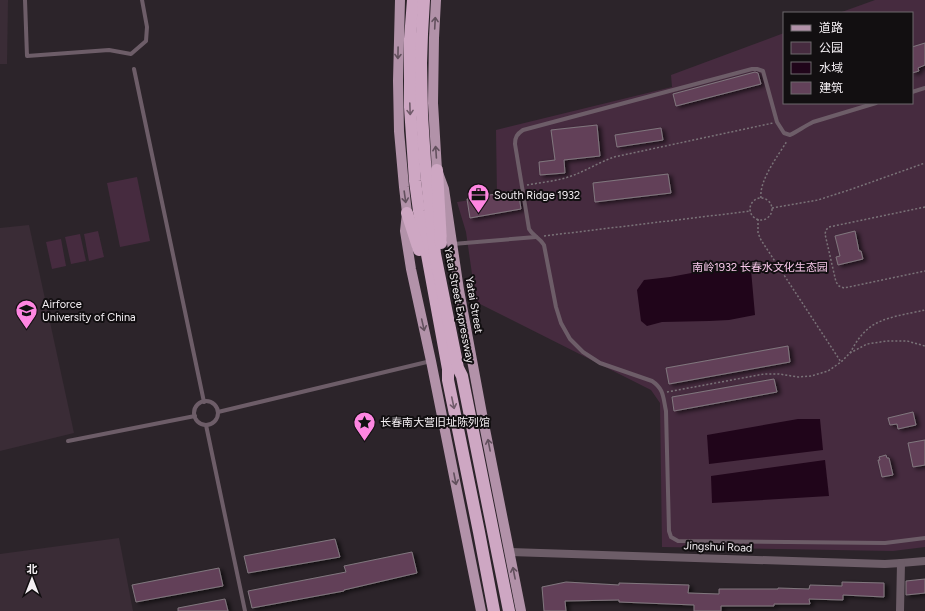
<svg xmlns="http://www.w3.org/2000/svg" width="925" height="611" font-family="Figtree,'Noto Sans SC',sans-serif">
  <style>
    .built { fill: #3a2c36 }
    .green { fill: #462b3f }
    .water { fill: #20051a }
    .building { fill: #624159; stroke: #81777e; filter: url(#shadow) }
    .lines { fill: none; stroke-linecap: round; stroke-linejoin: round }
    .path { stroke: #7a7378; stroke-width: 1.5; stroke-dasharray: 2 2; stroke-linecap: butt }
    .lane { stroke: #6d5d68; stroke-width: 4 }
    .street { stroke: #6d5d68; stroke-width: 8 }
    .primary { stroke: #b292a9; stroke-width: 10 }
    .highway { stroke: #cea7c3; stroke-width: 12 }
    .oneway { stroke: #62505d }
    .oneway2 { stroke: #705b6a }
    .labels { text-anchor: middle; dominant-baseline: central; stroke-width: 4; stroke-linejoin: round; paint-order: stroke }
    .poi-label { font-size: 11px; fill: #f5f0f4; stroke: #120f11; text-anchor: start }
    .park-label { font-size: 11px; fill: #f8c8ea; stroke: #120f11 }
    .street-label { font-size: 11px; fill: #f5f0f4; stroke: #120f11 }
  </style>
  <defs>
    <filter id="shadow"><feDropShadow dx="3.5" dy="2" stdDeviation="2" flood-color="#0009"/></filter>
  </defs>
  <rect width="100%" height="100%" fill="#2c242a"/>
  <!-- built -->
  <g class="built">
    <polygon points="0,0 8,0 7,64 0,64"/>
    <polygon points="29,225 74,433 0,451 0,228"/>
    <polygon points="119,538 133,611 0,611 0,554"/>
  </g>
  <!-- green -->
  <g class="green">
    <polygon points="875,0 925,0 925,547 893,551 662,547 660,403 651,390 476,302 466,232 457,202 497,196 496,130 672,87 671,75 784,33 784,103 912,103 912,13 839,13"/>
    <polygon points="137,177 150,241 120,247 107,183"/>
    <polygon points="98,231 104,257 89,261 84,234"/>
    <polygon points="80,234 86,261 71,264 65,237"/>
    <polygon points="61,239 66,266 52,269 46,242"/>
  </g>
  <!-- water -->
  <g class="water">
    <polygon points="745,263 751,270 755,315 729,320 709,321 662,322 647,326 641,321 637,290 644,280 670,277"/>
    <polygon points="798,419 820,419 823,450 709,464 707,435"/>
    <polygon points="825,460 829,496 712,503 711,476"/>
  </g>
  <!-- building -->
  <g class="building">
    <polygon points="925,43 925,65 918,68 919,71 912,73 912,47"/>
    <polygon points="755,72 758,73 761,84 676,106 673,94"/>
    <polygon points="597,125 600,156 564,160 565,173 540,175 539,162 555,160 551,130"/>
    <polygon points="661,128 663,140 617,147 615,135"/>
    <polygon points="668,174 671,193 595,202 593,183"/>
    <polygon points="518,190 521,209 470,218 467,199"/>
    <polygon points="855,231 859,251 861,251 863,259 838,265 836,257 840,256 835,236"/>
    <polygon points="788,346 790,362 669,384 666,368"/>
    <polygon points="774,379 777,392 674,411 672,397"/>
    <polygon points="913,412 916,425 898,429 897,424 890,425 888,418"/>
    <polygon points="925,440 925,465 913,467 908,443"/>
    <polygon points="886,455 887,458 889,458 893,475 882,477 878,460 880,460 879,457"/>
    <polygon points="335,539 340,557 248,573 244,556"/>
    <polygon points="412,552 417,573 344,590 344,591 252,608 248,591 346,572 344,566"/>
    <polygon points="219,568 223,586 136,602 132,585"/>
    <polygon points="925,579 925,593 906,595 906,581"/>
    <polygon points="566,582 619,585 619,583 689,585 688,593 719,594 719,589 778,589 778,588 809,589 810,585 842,586 842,582 884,583 884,597 843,595 843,600 809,599 810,604 774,604 774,606 721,606 721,611 694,611 694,605 619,602 619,600 565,601 566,611 544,611 542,587"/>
    <polygon points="225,599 228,611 178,611 178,608"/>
  </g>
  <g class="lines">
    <!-- path -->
    <g class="path">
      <path d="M 527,185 C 543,182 559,181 574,175 C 587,170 600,162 614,157 L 773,123"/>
      <path d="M 761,198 C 759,180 778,156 787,141"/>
      <circle cx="761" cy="209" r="11"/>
      <polyline points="925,207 829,227 826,230 825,234 836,282 839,286 844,288 925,271"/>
      <polyline points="772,208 818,200 852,189 925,163"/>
      <polyline points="758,219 758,233 761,240 841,362"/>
      <polyline points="544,236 751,211"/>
      <path d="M 850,353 C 855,344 860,335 869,328 C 882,317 908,314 925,310"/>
      <polyline points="667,392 764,374 779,374 798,377 811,376 828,371 841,362 850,353 867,344 887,341 907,341 925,346"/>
    </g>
    <!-- lane -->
    <g class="lane">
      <polyline points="25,0 27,56 109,50 131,54 146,41 147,27 142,0"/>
      <polyline points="134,69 204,402"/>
      <polyline points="912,92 925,88"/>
      <path d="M 876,103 L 813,122 C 805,126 798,131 790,135 L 784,133 L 777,122 L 763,71 L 757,69 L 752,69 L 523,130 C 517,134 515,137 515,144 L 529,229 C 533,236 539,237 544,245 L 556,307 L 561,323 L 570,339 L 583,352 L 600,363 L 652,381 C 664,389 663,397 666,411 L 669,531 L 671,537 L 678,541 L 885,543 L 925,538"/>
      <polyline points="453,244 536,237"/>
      <circle cx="206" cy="413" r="12"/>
      <polyline points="218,412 431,361"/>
      <polyline points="206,425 245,611"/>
      <polyline points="68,441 195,416"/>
    </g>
    <!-- street -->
    <g class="street">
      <polyline points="510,552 885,564 901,563 925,561"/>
      <polyline points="900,611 901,563"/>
    </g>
    <!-- primary -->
    <g class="primary">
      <polyline points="400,0 398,81 399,131 404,187 407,213 405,231 411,269 431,361 481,611"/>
      <polyline points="436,0 434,38 433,103 437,170 444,189 459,290 482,414 521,611"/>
    </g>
    <!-- highway -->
    <g class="highway">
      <polyline points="413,0 410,39 410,107 415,181 419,211 448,369 448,380 479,532 494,611"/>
      <polyline points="424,0 422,34 421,63 422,115 425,162 435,254 458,368 462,376 509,611"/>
      <polyline points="437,170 441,243"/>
      <polyline points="407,213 419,250"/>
    </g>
  </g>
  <!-- one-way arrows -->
  <defs><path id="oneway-shaft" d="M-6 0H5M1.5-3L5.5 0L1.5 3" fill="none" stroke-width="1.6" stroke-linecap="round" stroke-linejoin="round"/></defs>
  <g class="oneway">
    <use href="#oneway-shaft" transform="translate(435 23) rotate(-87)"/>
    <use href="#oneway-shaft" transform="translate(398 53) rotate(91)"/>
    <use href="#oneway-shaft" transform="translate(436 152) rotate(-94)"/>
    <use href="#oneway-shaft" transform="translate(405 197) rotate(82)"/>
    <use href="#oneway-shaft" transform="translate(423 325) rotate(77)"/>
    <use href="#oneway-shaft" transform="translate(489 445) rotate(-101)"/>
    <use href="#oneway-shaft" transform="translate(455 479) rotate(79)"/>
    <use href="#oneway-shaft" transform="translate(514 573) rotate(-101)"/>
  </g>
  <g class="oneway2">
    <use href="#oneway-shaft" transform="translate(410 109) rotate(88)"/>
    <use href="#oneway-shaft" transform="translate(453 403) rotate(78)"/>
  </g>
  <!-- icons -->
  <defs>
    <symbol id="office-pin" viewBox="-11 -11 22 30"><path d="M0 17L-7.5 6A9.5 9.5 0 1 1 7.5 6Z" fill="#fe86e1" stroke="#120f11"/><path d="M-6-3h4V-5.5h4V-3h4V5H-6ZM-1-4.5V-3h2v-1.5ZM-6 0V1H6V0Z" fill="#111"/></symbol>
    <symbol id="university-pin" viewBox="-11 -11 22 30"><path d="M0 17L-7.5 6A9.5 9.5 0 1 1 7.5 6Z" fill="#fe86e1" stroke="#120f11"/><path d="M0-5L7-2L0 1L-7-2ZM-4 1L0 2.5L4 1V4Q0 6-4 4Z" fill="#111"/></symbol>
    <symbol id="sight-pin" viewBox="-11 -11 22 30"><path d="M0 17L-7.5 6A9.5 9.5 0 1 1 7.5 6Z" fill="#fe86e1" stroke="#120f11"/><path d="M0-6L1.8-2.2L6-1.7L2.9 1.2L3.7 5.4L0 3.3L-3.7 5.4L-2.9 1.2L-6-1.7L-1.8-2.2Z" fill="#111"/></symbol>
  </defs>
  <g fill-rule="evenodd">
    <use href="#office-pin" x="466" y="182" width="25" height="34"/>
    <use href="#university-pin" x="14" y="298" width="25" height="34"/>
    <use href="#sight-pin" x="352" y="410" width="25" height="34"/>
  </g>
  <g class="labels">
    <!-- poi labels -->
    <g class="poi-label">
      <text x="494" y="195">South Ridge 1932</text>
      <text x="42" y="304">Airforce<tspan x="42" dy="13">University of China</tspan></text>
      <text x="380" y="422">长春南大营旧址陈列馆</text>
    </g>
    <!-- park labels -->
    <g class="park-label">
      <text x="760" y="267">南岭1932 长春水文化生态园</text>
    </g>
    <!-- street labels -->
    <g class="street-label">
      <text transform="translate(459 305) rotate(79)">Yatai Street Expressway</text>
      <text transform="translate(474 305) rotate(80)">Yatai Street</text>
      <text transform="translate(718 547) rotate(2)">Jingshui Road</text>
    </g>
  </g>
  <!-- legend -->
  <rect x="783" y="12" width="130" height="92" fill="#120f11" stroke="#6d696c"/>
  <rect x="791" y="25" width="20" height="6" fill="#b292a9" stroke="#6d696c"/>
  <text x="819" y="32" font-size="12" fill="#f5f0f4">道路</text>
  <rect x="791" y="42" width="20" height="12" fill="#462b3f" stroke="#6d696c"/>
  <text x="819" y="52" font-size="12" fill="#f5f0f4">公园</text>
  <rect x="791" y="62" width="20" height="12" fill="#20051a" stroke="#6d696c"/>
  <text x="819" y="72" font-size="12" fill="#f5f0f4">水域</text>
  <rect x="791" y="82" width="20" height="12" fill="#624159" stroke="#6d696c"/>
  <text x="819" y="92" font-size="12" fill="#f5f0f4">建筑</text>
  <!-- north arrow -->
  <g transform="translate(32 579)" stroke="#120f11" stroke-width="3" paint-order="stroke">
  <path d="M0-3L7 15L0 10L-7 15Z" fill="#f5f0f4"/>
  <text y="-6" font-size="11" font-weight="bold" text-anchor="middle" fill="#f5f0f4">北</text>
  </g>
</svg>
